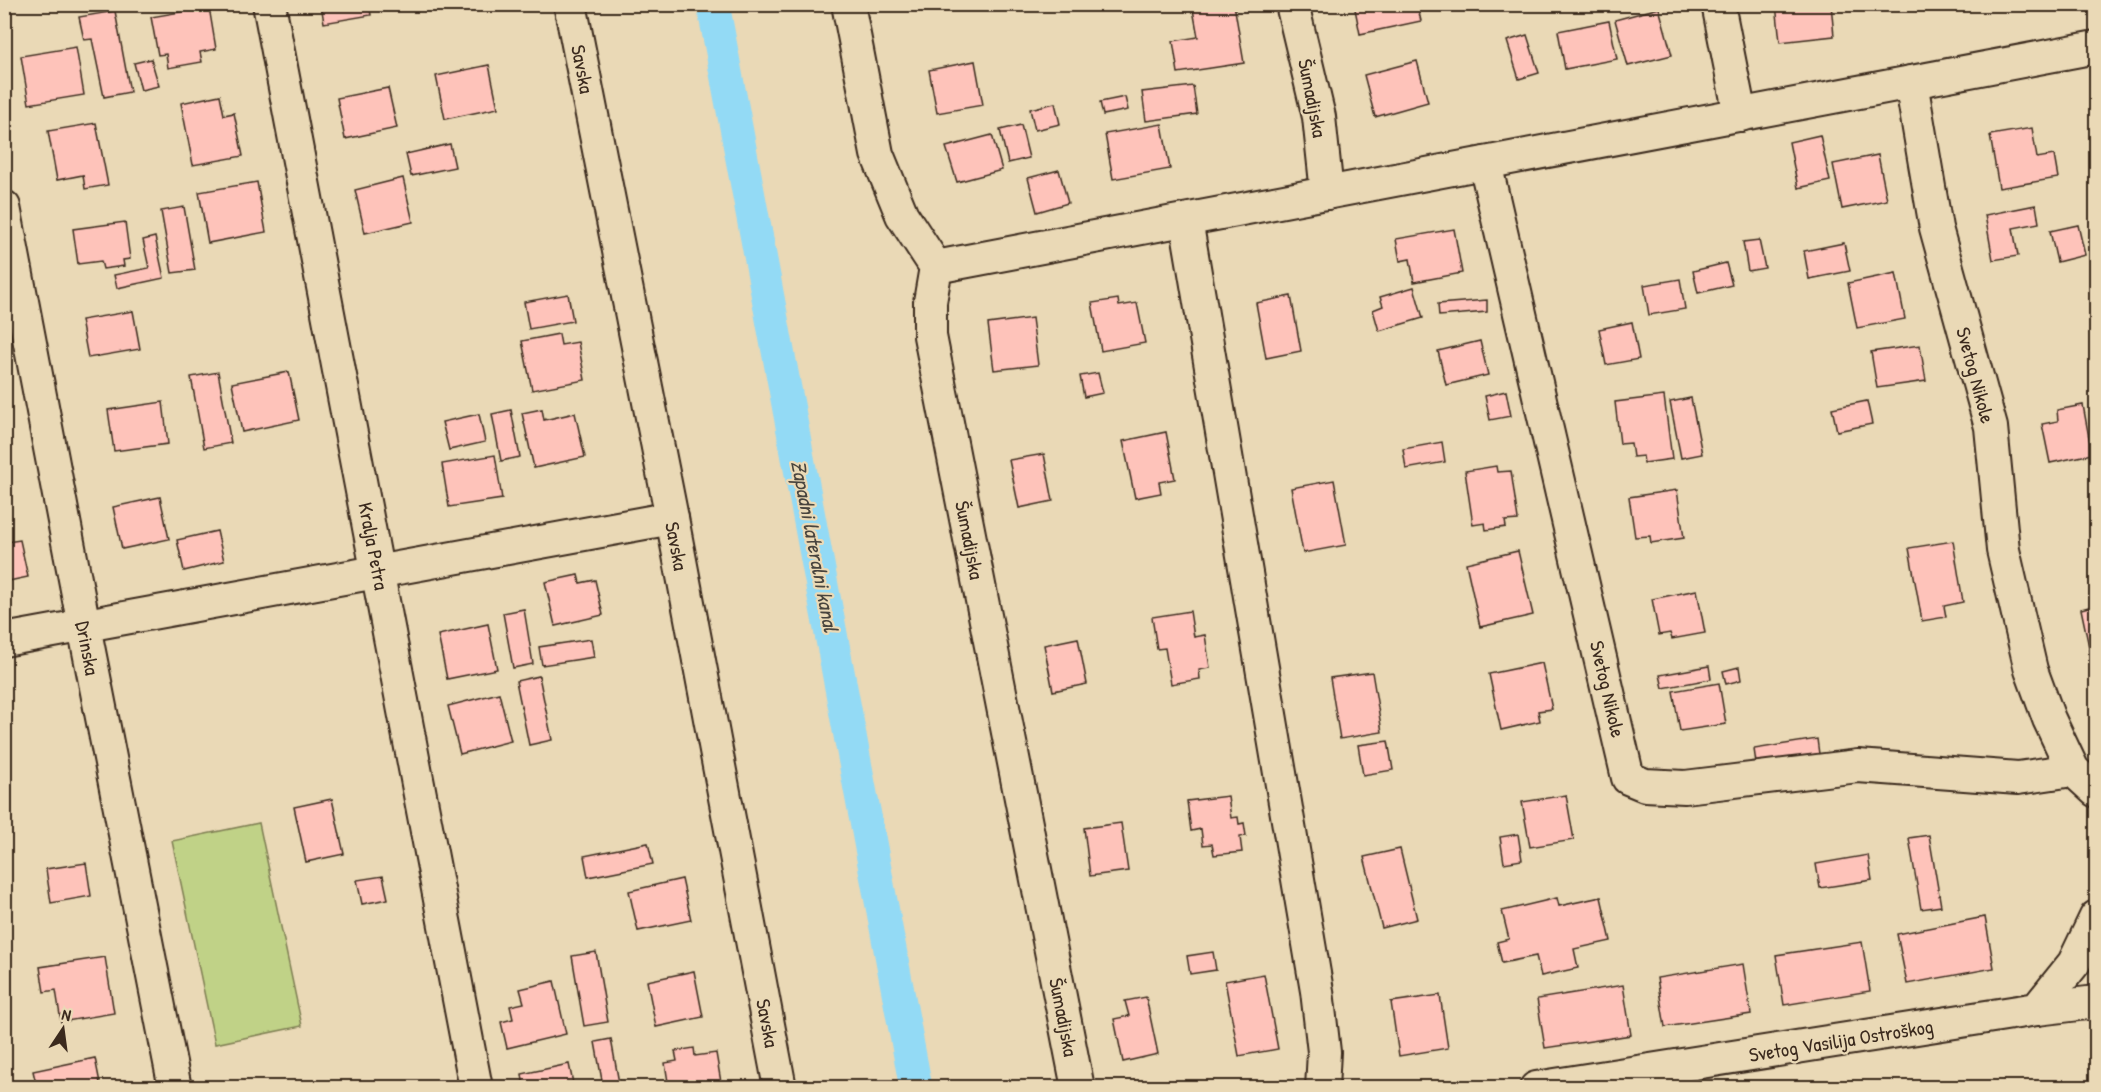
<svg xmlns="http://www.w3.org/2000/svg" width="2101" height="1092" font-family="'Patrick Hand',sans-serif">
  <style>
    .green { fill: #c0d287; stroke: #7e7e52; stroke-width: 1.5 }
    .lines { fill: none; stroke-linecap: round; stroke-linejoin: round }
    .canal { stroke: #93daf5; stroke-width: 33 }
    .building { fill: #fec3ba; stroke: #3b2a1e; stroke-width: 1.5 }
    .street-casing { stroke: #3b2a1e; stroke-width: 36 }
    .street { stroke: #ead9b6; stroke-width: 32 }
    .labels { text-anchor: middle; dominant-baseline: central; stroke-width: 4.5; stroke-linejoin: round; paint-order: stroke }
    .street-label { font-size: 20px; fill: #3b2a1e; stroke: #ead9b6 }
    .water-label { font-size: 21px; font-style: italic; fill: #48443e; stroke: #ead9b6 }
  </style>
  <rect width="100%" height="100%" fill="#ead9b6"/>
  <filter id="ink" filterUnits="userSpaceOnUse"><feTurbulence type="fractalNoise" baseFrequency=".0167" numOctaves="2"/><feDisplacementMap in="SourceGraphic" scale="12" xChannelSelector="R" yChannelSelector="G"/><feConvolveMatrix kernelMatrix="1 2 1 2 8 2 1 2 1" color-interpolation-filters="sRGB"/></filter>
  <g filter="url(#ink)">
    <!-- green -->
    <polygon class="green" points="259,823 302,1026 215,1044 172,841"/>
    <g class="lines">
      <!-- canal -->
      <polyline class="canal" points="713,4 916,1088"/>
    </g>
    <!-- building -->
    <g class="building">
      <polygon points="321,4 369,4 371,15 324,23"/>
      <polygon points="1192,4 1234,4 1244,63 1178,73 1173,41 1198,37"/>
      <polygon points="1354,4 1417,4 1421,21 1360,34"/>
      <polygon points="1776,4 1831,4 1834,36 1780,42"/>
      <polygon points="209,7 216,49 200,52 202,62 168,68 166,54 158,55 151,17"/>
      <polygon points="1659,8 1672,55 1628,66 1615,20"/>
      <polygon points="115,11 130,92 104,97 92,39 84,40 79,17"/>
      <polygon points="1609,21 1617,59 1565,69 1558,31"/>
      <polygon points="1527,35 1539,73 1519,79 1507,41"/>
      <polygon points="76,47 84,95 29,104 21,56"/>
      <polygon points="151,59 159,86 141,90 134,63"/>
      <polygon points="975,61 983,105 937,113 929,70"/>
      <polygon points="1417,61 1428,102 1375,117 1364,75"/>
      <polygon points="489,65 498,108 445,119 436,76"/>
      <polygon points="1193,86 1197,114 1146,121 1142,92"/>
      <polygon points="388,88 397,128 345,139 337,98"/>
      <polygon points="220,95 224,115 234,113 243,156 193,165 181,103"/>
      <polygon points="1125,97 1128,110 1103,115 1100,102"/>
      <polygon points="1055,103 1060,124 1035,130 1030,109"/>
      <polygon points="96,123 108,185 85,189 83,175 57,180 48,131"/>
      <polygon points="1162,124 1170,169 1113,179 1105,134"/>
      <polygon points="1021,125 1029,158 1008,163 1000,130"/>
      <polygon points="2032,128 2037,158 2054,155 2058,178 1999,188 1990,135"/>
      <polygon points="992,135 1002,170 957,182 946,147"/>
      <polygon points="1820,135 1830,181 1798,188 1789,142"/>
      <polygon points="450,144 455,167 411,176 406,154"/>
      <polygon points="1878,155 1887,200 1842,209 1833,164"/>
      <polygon points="1059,170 1068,203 1037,212 1028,178"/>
      <polygon points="403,178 413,222 365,233 355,190"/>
      <polygon points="257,182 266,232 208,243 199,192"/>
      <polygon points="2036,205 2039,223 2013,228 2018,256 1993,260 1985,215"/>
      <polygon points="184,207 195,270 172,273 161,211"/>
      <polygon points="125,222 130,259 123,260 124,266 103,269 101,261 78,264 73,229"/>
      <polygon points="2078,225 2085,255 2057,262 2050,231"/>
      <polygon points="1454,229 1462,273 1414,282 1410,259 1400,261 1396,239"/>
      <polygon points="155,237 164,278 117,288 114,275 149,268 143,240"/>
      <polygon points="1759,240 1765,268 1748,271 1743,242"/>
      <polygon points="1844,243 1850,271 1809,279 1804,251"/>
      <polygon points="1726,263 1732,285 1698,293 1693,271"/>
      <polygon points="1896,273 1905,319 1857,328 1848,283"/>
      <polygon points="1680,279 1685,309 1649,315 1644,285"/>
      <polygon points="1414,287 1423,318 1379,331 1373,310 1383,306 1380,297"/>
      <polygon points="568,294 573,321 529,329 524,302"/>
      <polygon points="1291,296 1301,351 1266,358 1256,303"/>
      <polygon points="1118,299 1119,306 1137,303 1145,343 1101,351 1092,303"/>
      <polygon points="1487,300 1487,312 1439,316 1438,304"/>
      <polygon points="133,311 140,349 88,358 81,320"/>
      <polygon points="1032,318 1038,365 994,370 988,324"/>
      <polygon points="1632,322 1639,359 1606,365 1599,329"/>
      <polygon points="559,334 561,345 578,342 585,380 532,390 522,341"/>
      <polygon points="1480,341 1488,375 1446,385 1438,351"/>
      <polygon points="1920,345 1926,381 1877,388 1871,352"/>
      <polygon points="218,372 231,443 204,448 191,377"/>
      <polygon points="289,372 299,420 242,432 232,383"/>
      <polygon points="1098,373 1103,393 1084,397 1080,376"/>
      <polygon points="1506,391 1511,416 1490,420 1485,396"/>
      <polygon points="1664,396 1672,459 1644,463 1643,456 1633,457 1631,443 1620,444 1615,402"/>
      <polygon points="1691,398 1702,454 1681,458 1670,402"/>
      <polygon points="1867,401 1872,424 1837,431 1832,408"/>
      <polygon points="163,402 168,444 114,451 108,410"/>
      <polygon points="2083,405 2092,454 2050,463 2042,424 2058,421 2057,410"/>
      <polygon points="542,409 544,420 575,413 585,457 534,468 522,413"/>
      <polygon points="511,410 520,457 501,461 492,414"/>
      <polygon points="479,414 485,442 449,450 442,422"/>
      <polygon points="1166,432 1175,479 1159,482 1161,493 1135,498 1123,441"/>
      <polygon points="1442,442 1445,462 1406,469 1403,449"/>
      <polygon points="1044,454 1053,501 1019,508 1009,460"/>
      <polygon points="495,455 502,499 449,507 442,464"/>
      <polygon points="1496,466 1497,472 1511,471 1518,520 1505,521 1506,527 1486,530 1485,523 1473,525 1465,471"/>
      <polygon points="1334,480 1346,545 1303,553 1291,488"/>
      <polygon points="1677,490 1684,538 1651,543 1650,536 1635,537 1629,497"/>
      <polygon points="160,497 169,539 122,549 113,507"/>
      <polygon points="217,531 224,561 184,571 177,540"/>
      <polygon points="4,532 7,542 20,540 28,577 4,582"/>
      <polygon points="1953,541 1963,602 1944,606 1946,617 1922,621 1909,548"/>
      <polygon points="1518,551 1533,615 1480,627 1466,563"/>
      <polygon points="578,575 580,583 595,580 603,615 555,626 545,582"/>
      <polygon points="1697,590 1705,633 1672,639 1670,633 1659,635 1652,599"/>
      <polygon points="2096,605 2096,665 2093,666 2081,609"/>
      <polygon points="524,609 533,664 513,668 503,613"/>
      <polygon points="1190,611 1194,637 1205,635 1210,668 1199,670 1200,679 1171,684 1165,648 1157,649 1152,617"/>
      <polygon points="488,624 497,669 447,679 438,635"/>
      <polygon points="1078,638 1087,684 1053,691 1044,645"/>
      <polygon points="591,639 594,657 542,665 539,647"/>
      <polygon points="1542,663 1552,709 1538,711 1540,721 1501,730 1489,674"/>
      <polygon points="1709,666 1711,679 1663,688 1660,675"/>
      <polygon points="1739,667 1741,680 1726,684 1723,671"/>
      <polygon points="1372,672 1382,732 1340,739 1330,678"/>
      <polygon points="539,676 552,740 529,745 516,681"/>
      <polygon points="1719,683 1726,724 1680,731 1673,691"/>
      <polygon points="499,693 511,741 460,754 448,706"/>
      <polygon points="1817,739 1819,754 1756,763 1754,749"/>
      <polygon points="1388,741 1393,770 1363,775 1358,745"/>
      <polygon points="1566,795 1574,840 1530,847 1522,802"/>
      <polygon points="1228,796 1231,818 1238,817 1239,824 1244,823 1246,836 1240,837 1242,852 1214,855 1212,844 1203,845 1201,829 1191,831 1187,801"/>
      <polygon points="332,799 344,854 306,862 294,807"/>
      <polygon points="1121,823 1128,871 1090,876 1084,828"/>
      <polygon points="1518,834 1522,860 1504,863 1500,837"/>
      <polygon points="1929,835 1941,906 1921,909 1909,838"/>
      <polygon points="648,843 653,864 588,877 584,856"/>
      <polygon points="1400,849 1417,919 1382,928 1364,857"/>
      <polygon points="1868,855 1872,880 1820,888 1816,864"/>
      <polygon points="86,863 91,896 51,903 46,869"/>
      <polygon points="383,876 388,899 362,904 357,880"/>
      <polygon points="682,879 691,920 638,931 629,891"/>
      <polygon points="1601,897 1611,941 1574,949 1578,968 1541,976 1536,956 1502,963 1497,942 1509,939 1502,911 1557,898 1559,906"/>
      <polygon points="1985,917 1994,968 1907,984 1897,934"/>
      <polygon points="1862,942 1870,991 1784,1005 1776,955"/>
      <polygon points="596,952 608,1022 584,1026 572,956"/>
      <polygon points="1213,952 1216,970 1190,974 1187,956"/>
      <polygon points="105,957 114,1013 61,1022 56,990 44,992 40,967"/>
      <polygon points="1743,964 1751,1014 1665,1027 1657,978"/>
      <polygon points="694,971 703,1017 656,1027 647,981"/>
      <polygon points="1264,974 1278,1049 1239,1056 1225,981"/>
      <polygon points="554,981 566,1034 507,1048 501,1022 513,1019 510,1006 524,1003 520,989"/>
      <polygon points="1623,985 1631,1035 1545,1048 1537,999"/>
      <polygon points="1440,995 1448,1048 1399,1056 1391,1002"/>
      <polygon points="1146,997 1158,1054 1123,1062 1114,1019 1129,1016 1125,1001"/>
      <polygon points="611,1039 619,1083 603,1086 595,1042"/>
      <polygon points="694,1048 695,1056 716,1053 722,1088 669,1088 665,1063 677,1061 675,1051"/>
      <polygon points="95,1058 101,1088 37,1088 33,1071"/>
      <polygon points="569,1064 574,1088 524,1088 522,1074"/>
    </g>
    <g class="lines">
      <defs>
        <g id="street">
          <polyline points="269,4 476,1088"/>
          <polyline points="570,4 672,518 780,1088"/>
          <polyline points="848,4 877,154 902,215 936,267 930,302 930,336 1078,1088"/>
          <polyline points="1292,4 1319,117 1327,193"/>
          <polyline points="1718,4 1740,115"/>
          <polyline points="1911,82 1936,228 1991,427 2003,550 2031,670 2049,719 2073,770 2096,791"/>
          <polyline points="1485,163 1628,778 1645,785 1685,787 1858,766 2018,778 2073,770"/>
          <polyline points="4,207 84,626 175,1088"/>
          <polyline points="1186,220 1317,991 1324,1052 1322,1088"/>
          <polyline points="936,267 2096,47"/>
          <polyline points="4,640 672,518"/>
          <polyline points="2037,1009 2096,1002"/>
          <polyline points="1536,1088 2037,1009 2074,963 2096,917"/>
        </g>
      </defs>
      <!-- street casing -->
      <use href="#street" class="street-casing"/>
      <!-- street -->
      <use href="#street" class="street"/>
    </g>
  </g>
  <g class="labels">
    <!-- street labels -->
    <g class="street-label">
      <text transform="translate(583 69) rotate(79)">Savska</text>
      <text transform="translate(1313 98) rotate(79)">Šumadijska</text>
      <text transform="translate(1976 375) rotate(75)">Svetog Nikole</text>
      <text transform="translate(970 540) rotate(79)">Šumadijska</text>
      <text transform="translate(374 546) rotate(79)">Kralja Petra</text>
      <text transform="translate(677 546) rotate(79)">Savska</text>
      <text transform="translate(88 648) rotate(79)">Drinska</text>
      <text transform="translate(1608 689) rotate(77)">Svetog Nikole</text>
      <text transform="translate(1064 1017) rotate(79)">Šumadijska</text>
      <text transform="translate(768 1023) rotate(79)">Savska</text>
      <text transform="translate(1841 1040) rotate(-9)">Svetog Vasilija Ostroškog</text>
    </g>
    <!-- water labels -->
    <g class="water-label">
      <text transform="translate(815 546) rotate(79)">Zapadni lateralni kanal</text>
    </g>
  </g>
  <!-- margin -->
  <rect width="2101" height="1092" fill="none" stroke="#ead9b6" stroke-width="24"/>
  <rect x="12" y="12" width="2077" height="1068" fill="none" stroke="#3b2a1e" stroke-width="2" filter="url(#ink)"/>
  <!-- north arrow -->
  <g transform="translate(63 1029) rotate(13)" stroke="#ead9b6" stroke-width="4.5" paint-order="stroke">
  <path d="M0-4.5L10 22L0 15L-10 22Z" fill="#3b2a1e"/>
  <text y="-9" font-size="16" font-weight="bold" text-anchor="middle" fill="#3b2a1e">N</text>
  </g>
</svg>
